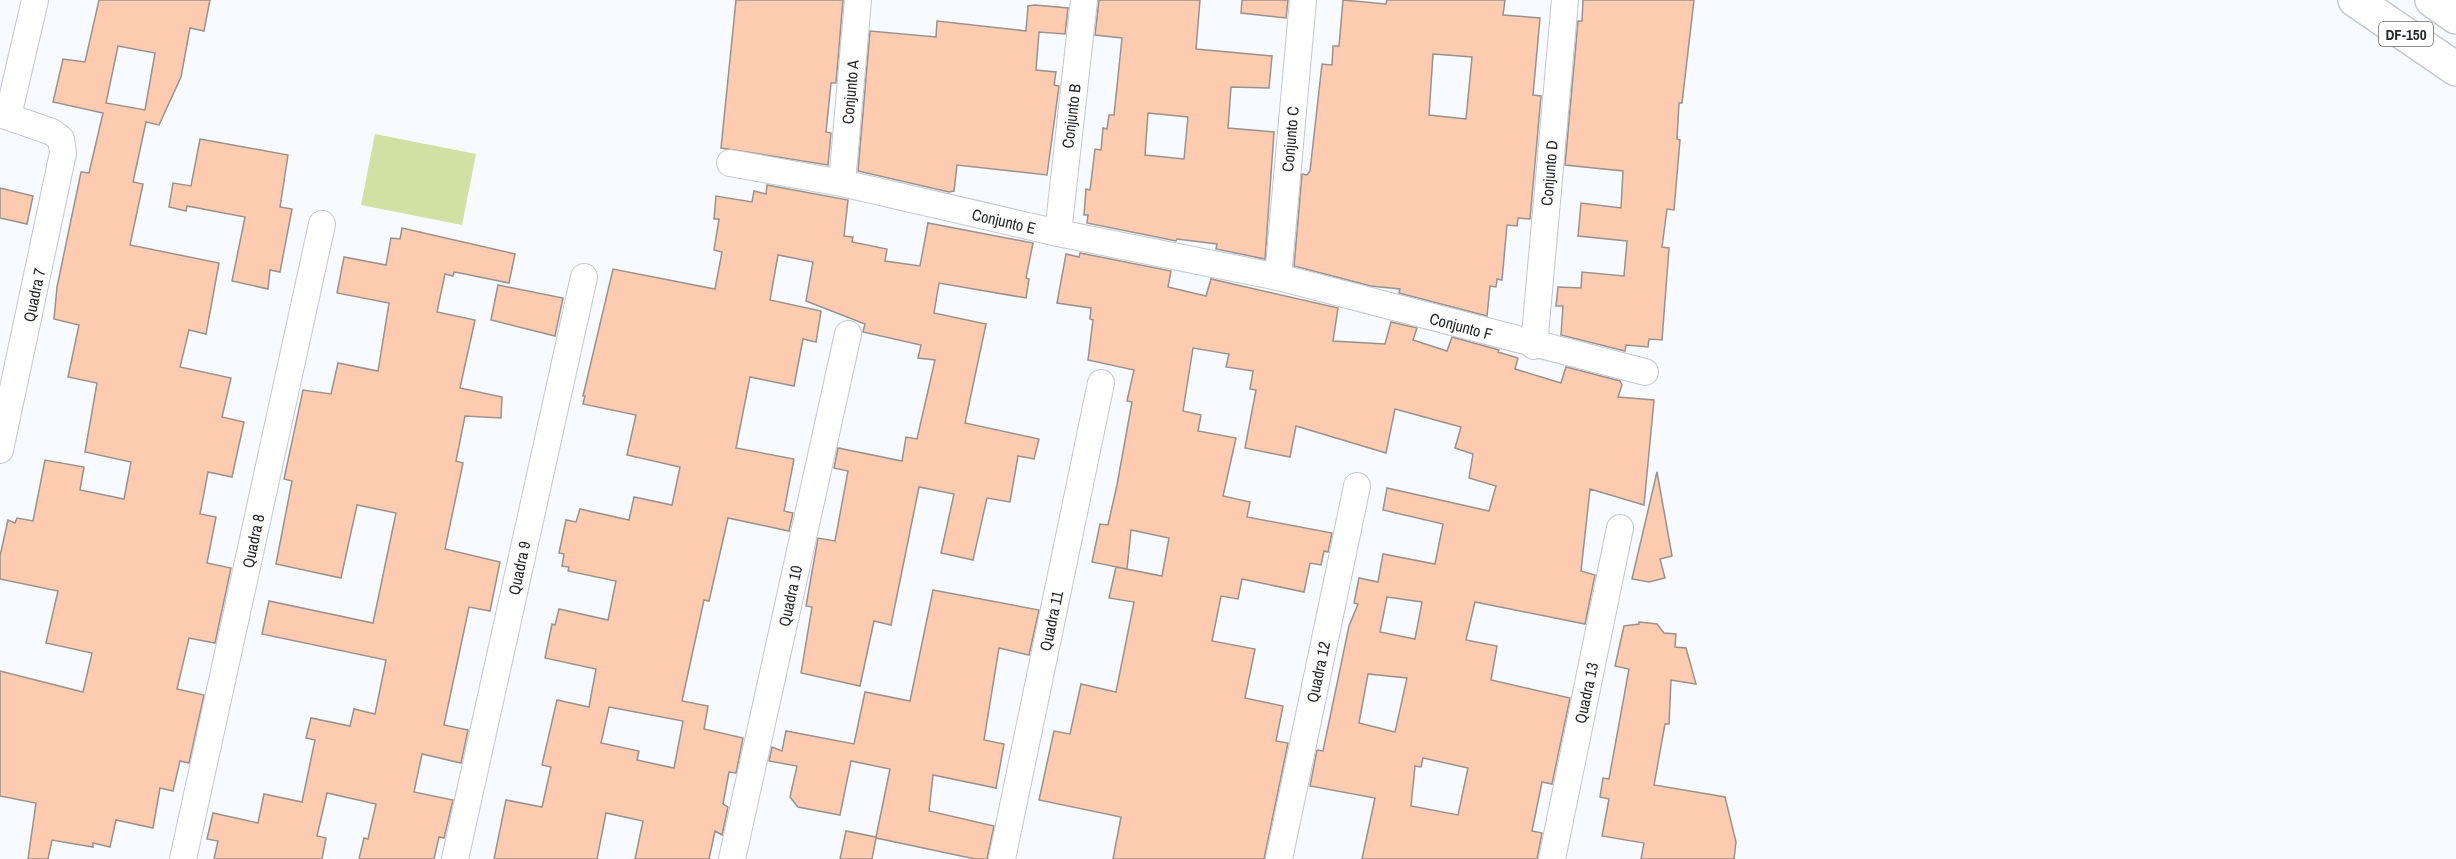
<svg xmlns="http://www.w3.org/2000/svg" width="2456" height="859" font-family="'Archivo Narrow',sans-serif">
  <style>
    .green { fill: #d0e1a3 }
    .building { fill: #fdcbaf; stroke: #9a928d; stroke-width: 1.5; fill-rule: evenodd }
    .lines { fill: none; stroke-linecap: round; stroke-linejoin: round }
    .minor-casing { stroke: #c3c8d0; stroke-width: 28 }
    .primary-casing { stroke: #c3c8d0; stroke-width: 36 }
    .minor { stroke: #fff; stroke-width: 26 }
    .primary { stroke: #fff; stroke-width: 33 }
    .labels { text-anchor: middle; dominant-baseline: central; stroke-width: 5; stroke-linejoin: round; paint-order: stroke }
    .shield { fill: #fff; stroke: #67686b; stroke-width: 1.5 }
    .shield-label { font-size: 15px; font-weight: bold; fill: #26282b }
    .street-label { font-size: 16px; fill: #26282b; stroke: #fff }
  </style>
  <rect width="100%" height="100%" fill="#f7faff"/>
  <!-- green -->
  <polygon class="green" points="375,134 476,154 462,225 361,205"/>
  <!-- building -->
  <g class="building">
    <path d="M 99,0 L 210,0 L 204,31 L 190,28 L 181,77 L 159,125 L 146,122 L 133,182 L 143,184 L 130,245 L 219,263 L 206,334 L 189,330 L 180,367 L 231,378 L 222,417 L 244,422 L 232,477 L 208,472 L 200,514 L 216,517 L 207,563 L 231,568 L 215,643 L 189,638 L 177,689 L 204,695 L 189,763 L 180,761 L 173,791 L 160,788 L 153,828 L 116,820 L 110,847 L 93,843 L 93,847 L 52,840 L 48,859 L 28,859 L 36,803 L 0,796 L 0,671 L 83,692 L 92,653 L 46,643 L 58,591 L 0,579 L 0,556 L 8,520 L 15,523 L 17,518 L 33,521 L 45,460 L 84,467 L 80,490 L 124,499 L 131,462 L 85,452 L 97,383 L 68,377 L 79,325 L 54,319 L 57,287 L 81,172 L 89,173 L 103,113 L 53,102 L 63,59 L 85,62 ZM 118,46 L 155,53 L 145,110 L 106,103 Z"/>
    <polygon points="736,0 843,0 836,83 831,83 826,132 831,133 828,165 721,148"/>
    <path d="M 1099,0 L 1200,0 L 1196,49 L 1272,56 L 1269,88 L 1231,87 L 1228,128 L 1274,132 L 1265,259 L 1216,249 L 1217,244 L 1177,239 L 1176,241 L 1087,223 L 1088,215 L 1084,215 L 1086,189 L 1090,190 L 1095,149 L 1101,150 L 1103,128 L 1107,129 L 1109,115 L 1114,115 L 1122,38 L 1095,35 ZM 1148,113 L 1188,117 L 1184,159 L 1145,155 Z"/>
    <polygon points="1242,0 1288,0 1286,18 1241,13"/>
    <path d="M 1343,0 L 1386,4 L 1387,0 L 1505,0 L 1503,15 L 1540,18 L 1533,95 L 1541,96 L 1530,219 L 1518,218 L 1517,226 L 1507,225 L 1502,280 L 1497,279 L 1496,287 L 1490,286 L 1487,316 L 1399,293 L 1400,289 L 1371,286 L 1294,266 L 1302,174 L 1307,175 L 1310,171 L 1322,64 L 1332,65 L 1333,46 L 1339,46 ZM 1433,54 L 1472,57 L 1466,119 L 1429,115 Z"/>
    <polygon points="1583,0 1694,0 1682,103 1679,103 1677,139 1680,140 1674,210 1667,209 1662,247 1669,248 1662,340 1649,339 1648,347 1626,345 1625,351 1561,335 1563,306 1556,306 1558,287 1581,288 1582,272 1624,276 1627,241 1578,236 1581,203 1621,208 1623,171 1565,165 1578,21 1582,21"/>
    <polygon points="1035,5 1068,8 1065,34 1039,32 1036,70 1056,72 1054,85 1059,86 1047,175 957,165 954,191 949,192 858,171 870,31 936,37 937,21 1026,31 1028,6"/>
    <polygon points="200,139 288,155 280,207 292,209 280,272 270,270 268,289 232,281 245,217 187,206 186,211 169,207 173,183 191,186"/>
    <path d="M 767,185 L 848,200 L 844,236 L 853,237 L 852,242 L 887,249 L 885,261 L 920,266 L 928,223 L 1033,243 L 1026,278 L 1029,279 L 1026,298 L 939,283 L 934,313 L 986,324 L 965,423 L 1039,439 L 1034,459 L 1018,456 L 1010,502 L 987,498 L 973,560 L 941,553 L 954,494 L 919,487 L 891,625 L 874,621 L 860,686 L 801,673 L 812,607 L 806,606 L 818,538 L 835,541 L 848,471 L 834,468 L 838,448 L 902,461 L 906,437 L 917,439 L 935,360 L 918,358 L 921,345 L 863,332 L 865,324 L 806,301 L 813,262 L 778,255 L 770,300 L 821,311 L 816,342 L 803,339 L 794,386 L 750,377 L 736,448 L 794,459 L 784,511 L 793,513 L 789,531 L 728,518 L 709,601 L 704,600 L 682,701 L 708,706 L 704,729 L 743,738 L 736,773 L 729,772 L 723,804 L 728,807 L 722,835 L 715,831 L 709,859 L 635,859 L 643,821 L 606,813 L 597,859 L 494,859 L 506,800 L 542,807 L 551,767 L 542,765 L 557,700 L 589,707 L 596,669 L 545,658 L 552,624 L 555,625 L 559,609 L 608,620 L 616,581 L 568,571 L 569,567 L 562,566 L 564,554 L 559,553 L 566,520 L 576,522 L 580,509 L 629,520 L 634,497 L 672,505 L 680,467 L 627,455 L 636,415 L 583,404 L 585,396 L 583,396 L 613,269 L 715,289 L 722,252 L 714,250 L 719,219 L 714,219 L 716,196 L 752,202 L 754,191 L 766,194 ZM 609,707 L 683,721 L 674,768 L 637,760 L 639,751 L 601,743 Z"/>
    <polygon points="0,188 33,196 27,224 0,218"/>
    <polygon points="402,228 515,254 509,283 460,273 454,272 453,276 445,274 437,312 475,320 460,388 502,397 501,418 465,416 456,461 463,463 445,549 500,562 490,611 469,607 444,725 468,730 461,763 422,754 414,792 453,800 444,838 439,837 434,859 359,859 364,838 368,839 376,804 327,793 317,836 326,838 322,859 214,859 218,841 207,839 213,813 258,823 264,794 302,802 315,740 306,738 311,718 350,726 354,709 375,714 386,660 262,634 269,601 373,623 396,513 357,505 341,578 276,564 292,481 284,479 303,390 331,394 338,363 378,371 389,303 337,293 344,257 386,265 391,238 400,239"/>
    <path d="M 1080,253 L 1171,271 L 1168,287 L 1206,296 L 1211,279 L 1338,308 L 1333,341 L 1385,344 L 1391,322 L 1417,328 L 1413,340 L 1447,351 L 1452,337 L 1499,350 L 1498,352 L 1518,358 L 1515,369 L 1561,383 L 1566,367 L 1620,381 L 1622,385 L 1618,397 L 1654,400 L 1644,505 L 1590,489 L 1581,571 L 1595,575 L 1585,624 L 1475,602 L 1466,640 L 1497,646 L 1491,680 L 1570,698 L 1552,784 L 1542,782 L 1532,831 L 1542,833 L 1537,859 L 1362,859 L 1375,798 L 1310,786 L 1317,750 L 1323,751 L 1349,626 L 1358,604 L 1354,603 L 1359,578 L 1378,582 L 1383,554 L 1435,564 L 1443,524 L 1383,510 L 1387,488 L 1489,511 L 1496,486 L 1469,478 L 1473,454 L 1455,448 L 1461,427 L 1395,409 L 1386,453 L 1296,426 L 1290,457 L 1245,448 L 1256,390 L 1250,389 L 1253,371 L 1226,367 L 1229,354 L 1193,348 L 1183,411 L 1201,415 L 1198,431 L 1236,438 L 1223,496 L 1250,502 L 1247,517 L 1332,533 L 1328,552 L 1324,551 L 1321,565 L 1310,563 L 1304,592 L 1242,579 L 1238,599 L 1221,596 L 1212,641 L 1255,649 L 1245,698 L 1283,706 L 1276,741 L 1288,743 L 1264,859 L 1113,859 L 1121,817 L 1039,800 L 1054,731 L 1070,734 L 1081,684 L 1116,692 L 1134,602 L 1109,598 L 1116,567 L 1162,576 L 1169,538 L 1131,530 L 1127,569 L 1092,562 L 1100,524 L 1108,525 L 1117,485 L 1132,402 L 1127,401 L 1134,370 L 1088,360 L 1093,320 L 1090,319 L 1091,308 L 1057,303 L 1066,254 L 1079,257 ZM 1387,597 L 1422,602 L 1415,639 L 1380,632 ZM 1368,674 L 1407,678 L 1395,732 L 1359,723 ZM 1423,758 L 1468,768 L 1458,815 L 1411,806 L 1415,766 L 1421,767 Z"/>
    <polygon points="498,285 563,298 555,336 491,320"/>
    <polygon points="1657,472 1672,556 1660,559 1665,578 1649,582 1632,579"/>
    <polygon points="933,590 1039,610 1029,655 999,648 984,740 1004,744 996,788 933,775 929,811 994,826 987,859 975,859 876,838 872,859 840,859 846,831 876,837 890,769 851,761 840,815 798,807 790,797 797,766 769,761 772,747 782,751 786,731 854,744 865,692 910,701"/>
    <polygon points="1639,622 1657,624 1664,633 1676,634 1675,647 1686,648 1696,684 1671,680 1669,724 1665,724 1654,785 1725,797 1736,842 1734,859 1641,859 1644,843 1602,836 1609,799 1600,797 1603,778 1609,779 1629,669 1615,666 1624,626 1639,624"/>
  </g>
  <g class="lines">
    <defs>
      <g id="minor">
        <polyline points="0,114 52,132 61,139 63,153 0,450"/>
        <polyline points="8,116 35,0"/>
        <polyline points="730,163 842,183 1058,233 1278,277 1645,372"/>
        <polyline points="842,183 858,0"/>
        <polyline points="1058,233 1084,0"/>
        <polyline points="1278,277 1303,0"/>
        <polyline points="1534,346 1565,0"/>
        <polyline points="183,859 322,224"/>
        <polyline points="455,859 584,277"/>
        <polyline points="732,859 848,334"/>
        <polyline points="1002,859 1101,383"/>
        <polyline points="1279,859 1357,486"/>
        <polyline points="1552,859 1620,528"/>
      </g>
      <g id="primary">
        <polyline points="2355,0 2456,69"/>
        <polyline points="2432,0 2456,17"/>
      </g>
    </defs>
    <!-- minor casing -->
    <use href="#minor" class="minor-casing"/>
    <!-- primary casing -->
    <use href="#primary" class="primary-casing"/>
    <!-- minor -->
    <use href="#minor" class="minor"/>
    <!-- primary -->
    <use href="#primary" class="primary"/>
  </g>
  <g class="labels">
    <!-- shield labels -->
    <rect class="shield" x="2379" y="22" width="54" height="24" rx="4.5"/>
    <g class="shield-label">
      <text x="2406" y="34">DF-150</text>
    </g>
    <!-- street labels -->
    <g class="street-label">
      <text transform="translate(850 92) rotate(-85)">Conjunto A</text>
      <text transform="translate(1071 116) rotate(-83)">Conjunto B</text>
      <text transform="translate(1290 139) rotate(-85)">Conjunto C</text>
      <text transform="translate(1549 173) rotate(-85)">Conjunto D</text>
      <text transform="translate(1004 221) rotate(13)">Conjunto E</text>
      <text transform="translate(34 295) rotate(-78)">Quadra 7</text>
      <text transform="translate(1461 326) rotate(15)">Conjunto F</text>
      <text transform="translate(253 541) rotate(-78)">Quadra 8</text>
      <text transform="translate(519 568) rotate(-78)">Quadra 9</text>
      <text transform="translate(790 596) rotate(-78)">Quadra 10</text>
      <text transform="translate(1051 621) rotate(-78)">Quadra 11</text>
      <text transform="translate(1318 672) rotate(-78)">Quadra 12</text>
      <text transform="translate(1586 693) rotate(-78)">Quadra 13</text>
    </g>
  </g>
</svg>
